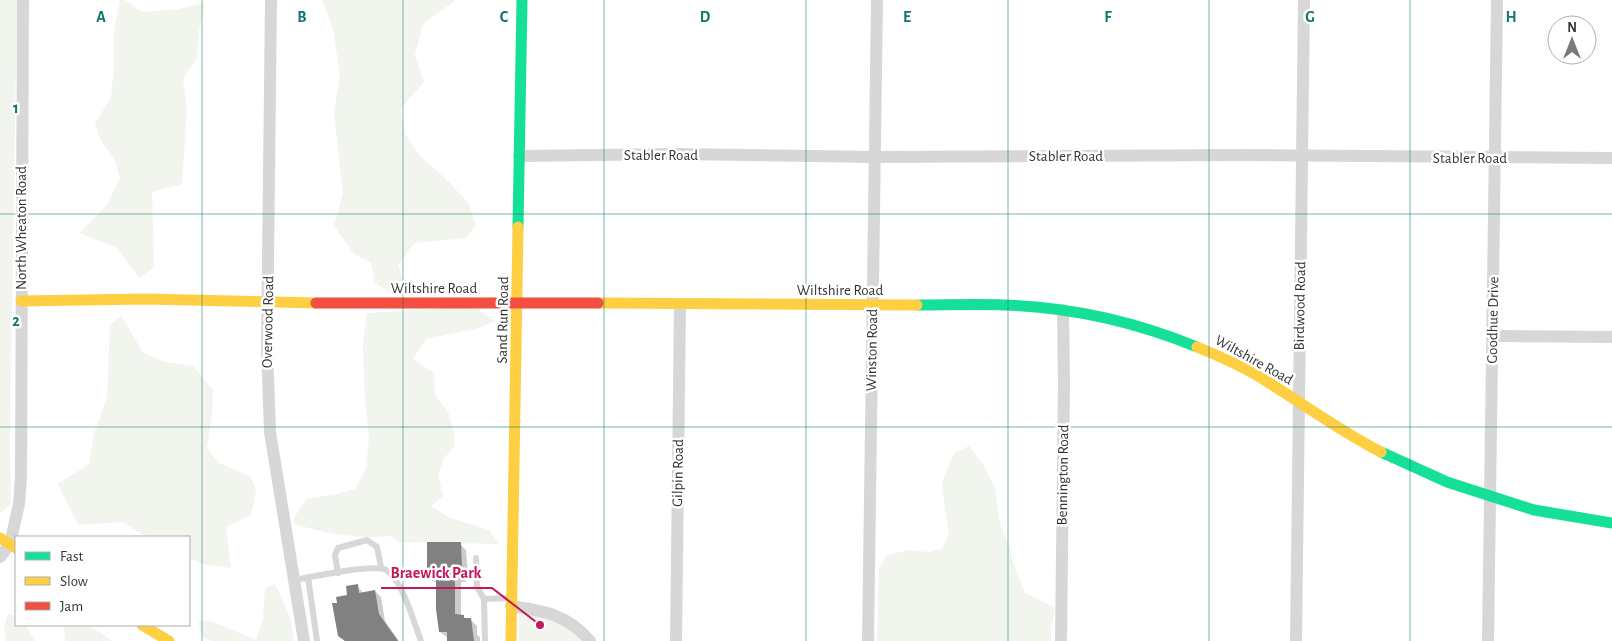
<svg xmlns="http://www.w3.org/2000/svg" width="1612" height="641" font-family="'Alegreya Sans',sans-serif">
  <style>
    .green { fill: #f1f5ed }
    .shadow { fill: #0003 }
    .building { fill: #818181 }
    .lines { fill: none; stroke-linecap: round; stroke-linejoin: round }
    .lane { stroke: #d7d7d7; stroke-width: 6 }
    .street { stroke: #d7d7d7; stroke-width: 12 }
    .fast { stroke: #16e098; stroke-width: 11 }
    .slow { stroke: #ffcf43; stroke-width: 11 }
    .jam { stroke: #f24e42; stroke-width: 11 }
    .grid { fill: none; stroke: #0f766e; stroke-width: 1; stroke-opacity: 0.55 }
    .labels { text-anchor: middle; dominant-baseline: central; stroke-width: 5; stroke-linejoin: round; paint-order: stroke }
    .street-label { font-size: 15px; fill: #333; stroke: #fff }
    .grid-label { font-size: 16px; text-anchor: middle; font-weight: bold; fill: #0f766e; stroke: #fff; stroke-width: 5; stroke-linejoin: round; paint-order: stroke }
    .leader { fill: none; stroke: #c2185b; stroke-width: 2 }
    .callout-dot { fill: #c2185b; stroke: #fff; stroke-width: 2 }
    .callout-label { font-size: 16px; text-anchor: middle; font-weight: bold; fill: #c2185b; stroke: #fff; stroke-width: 5; stroke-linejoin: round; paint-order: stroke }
  </style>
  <rect width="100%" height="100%" fill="#fff"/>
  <!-- green -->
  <g class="green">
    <polygon points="0,0 17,0 10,439 11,504 0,513"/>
    <polygon points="120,0 125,0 142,12 178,9 205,3 199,30 197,58 183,79 187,109 182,184 152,192 154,267 139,278 117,248 79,233 107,205 120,178 115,160 100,139 95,123 111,98 114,66 114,32"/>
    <polygon points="322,0 456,0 423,24 415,55 424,82 401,108 405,134 420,156 448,181 469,204 476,225 466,238 414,243 398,266 405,283 394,295 375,283 371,263 354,254 334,226 343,194 334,113 340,76 333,29"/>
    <path d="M 452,308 L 478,309 L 495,321 L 479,328 L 426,339 L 413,359 L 434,373 L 435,395 L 448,412 L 454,432 L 454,446 L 443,460 L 438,475 L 443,496 L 431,506 L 448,517 L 489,530 L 499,544 L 398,542 L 392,536 C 359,539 326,534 294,524 L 294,518 L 306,499 L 337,494 L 355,489 L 366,469 L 369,437 L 365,399 L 363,345 L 367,313 Z"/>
    <polygon points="121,315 143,353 165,362 193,366 213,390 212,414 207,448 219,463 250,476 256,490 251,515 226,527 231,568 202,564 189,558 189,537 147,537 122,522 78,525 58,484 89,464 94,434 107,397 110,326"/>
    <polygon points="969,446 983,464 995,488 1000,525 1009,544 1013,563 1025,593 1055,608 1051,629 1051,641 877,641 879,568 887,555 909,550 928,552 942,549 949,533 945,509 942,482 954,453"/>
    <path d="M 275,584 L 290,617 L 294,641 L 211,641 C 200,636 199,631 199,620 L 213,622 L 256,640 L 263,619 L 265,589 Z"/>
    <path d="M 519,613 C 544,617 564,621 581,641 L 519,641 Z"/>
    <polygon points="8,614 16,616 16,625 26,625 35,641 6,641 4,628"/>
    <polygon points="64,625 89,625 112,641 65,641"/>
  </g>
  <!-- shadow -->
  <g class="shadow">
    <polygon points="460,544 466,550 468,574 466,574 466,582 461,582 461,616 463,616 467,620 471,620 477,626 477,635 480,637 480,641 448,641 448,638 440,632 437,582 434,582 428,576"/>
    <polygon points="357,586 363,593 375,591 381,597 385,621 399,641 345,641 339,635 338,604 348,596"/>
  </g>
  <!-- building -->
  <g class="building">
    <polygon points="427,542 461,542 462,568 460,568 460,576 455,576 455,614 464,615 464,618 471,618 474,641 447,641 447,632 439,632 436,609 436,576 427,576"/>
    <polygon points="358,584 359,593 375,590 379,614 398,641 345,641 338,636 332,603 337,603 336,597 347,595 346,586"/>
  </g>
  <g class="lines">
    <!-- lane -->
    <g class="lane">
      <polyline points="476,558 477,587 484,599 510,598"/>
      <polyline points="338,573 335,555 338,548 367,540 377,547 381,567"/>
      <polyline points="308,577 317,641"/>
      <path d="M 295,580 C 310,577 376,563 386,570 C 402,579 414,623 421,641"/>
      <polyline points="484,599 485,641"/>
    </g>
    <!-- street -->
    <g class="street">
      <polyline points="271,0 267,348 270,432 304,641"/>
      <polyline points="519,156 679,154 876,157 1245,155 1612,158"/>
      <polyline points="1492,336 1612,337"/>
      <polyline points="0,557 10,544 19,504 21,476 23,0"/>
      <path d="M 511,606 C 544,611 567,614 590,641"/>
      <polyline points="676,641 680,304"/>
      <polyline points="868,641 877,0"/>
      <polyline points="1061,641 1064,384 1063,310"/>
      <polyline points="1296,641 1304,0"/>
      <polyline points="1488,641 1497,0"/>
    </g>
    <!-- fast -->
    <g class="fast">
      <polyline points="518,227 522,0"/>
      <path d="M 917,305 C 946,305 975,304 1004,305 C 1070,307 1136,322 1197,347"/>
      <polyline points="1381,452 1447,482 1534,510 1612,523"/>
    </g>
    <!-- slow -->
    <g class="slow">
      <polyline points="21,301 145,299 316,303"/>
      <polyline points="598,303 917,305"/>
      <path d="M 1197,347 C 1219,356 1242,366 1263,379 C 1302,403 1340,431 1381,452"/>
      <polyline points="0,538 16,548"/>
      <polyline points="142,625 169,641"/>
      <polyline points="511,641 518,227"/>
    </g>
    <!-- jam -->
    <polyline class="jam" points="316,303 598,303"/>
  </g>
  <!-- grid -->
  <path class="grid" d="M 202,0 L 202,641M 403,0 L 403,641M 604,0 L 604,641M 806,0 L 806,641M 1008,0 L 1008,641M 1209,0 L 1209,641M 1410,0 L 1410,641M 0,214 L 1612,214M 0,427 L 1612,427"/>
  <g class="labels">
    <!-- street labels -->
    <g class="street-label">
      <text x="661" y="155">Stabler Road</text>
      <text x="1066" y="156">Stabler Road</text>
      <text x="1470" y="158">Stabler Road</text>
      <text transform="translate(21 228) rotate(-90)">North Wheaton Road</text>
      <text x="434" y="288">Wiltshire Road</text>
      <text x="840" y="290">Wiltshire Road</text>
      <text transform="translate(1300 306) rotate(-89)">Birdwood Road</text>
      <text transform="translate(503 320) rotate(-89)">Sand Run Road</text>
      <text transform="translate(1493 320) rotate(-89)">Goodhue Drive</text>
      <text transform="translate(268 322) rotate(-89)">Overwood Road</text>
      <text transform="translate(872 350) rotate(-89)">Winston Road</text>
      <text transform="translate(1254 360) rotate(29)">Wiltshire Road</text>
      <text transform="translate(678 473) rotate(-89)">Gilpin Road</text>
      <text transform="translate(1063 475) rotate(-89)">Bennington Road</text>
    </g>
  </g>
  <g class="grid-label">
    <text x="101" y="22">A</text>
    <text x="302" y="22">B</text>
    <text x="504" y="22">C</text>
    <text x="705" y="22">D</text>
    <text x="907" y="22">E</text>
    <text x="1108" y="22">F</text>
    <text x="1310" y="22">G</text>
    <text x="1511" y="22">H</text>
    <text x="16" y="113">1</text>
    <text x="16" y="326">2</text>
  </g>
  <!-- callouts -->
  <path class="leader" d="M540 625L492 588H381"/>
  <circle class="callout-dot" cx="540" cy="625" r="5"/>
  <g class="callout-label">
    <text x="436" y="578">Braewick Park</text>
  </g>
  <!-- legend -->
  <rect x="15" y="536" width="175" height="90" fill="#ffffff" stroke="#adadad"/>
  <rect x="25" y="552" width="25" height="8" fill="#16e098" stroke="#adadad"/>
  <text x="60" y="561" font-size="15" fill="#333333">Fast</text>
  <rect x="25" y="577" width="25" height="8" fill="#ffcf43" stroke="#adadad"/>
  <text x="60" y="586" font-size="15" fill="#333333">Slow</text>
  <rect x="25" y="602" width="25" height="8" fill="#f24e42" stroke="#adadad"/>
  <text x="60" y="611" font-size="15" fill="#333333">Jam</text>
  <!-- north arrow -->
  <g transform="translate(1572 40)"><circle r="24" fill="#ffffff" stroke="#adadad"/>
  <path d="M0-4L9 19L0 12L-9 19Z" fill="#7a7a7a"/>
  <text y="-8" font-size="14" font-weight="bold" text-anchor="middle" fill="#333333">N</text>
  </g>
</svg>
